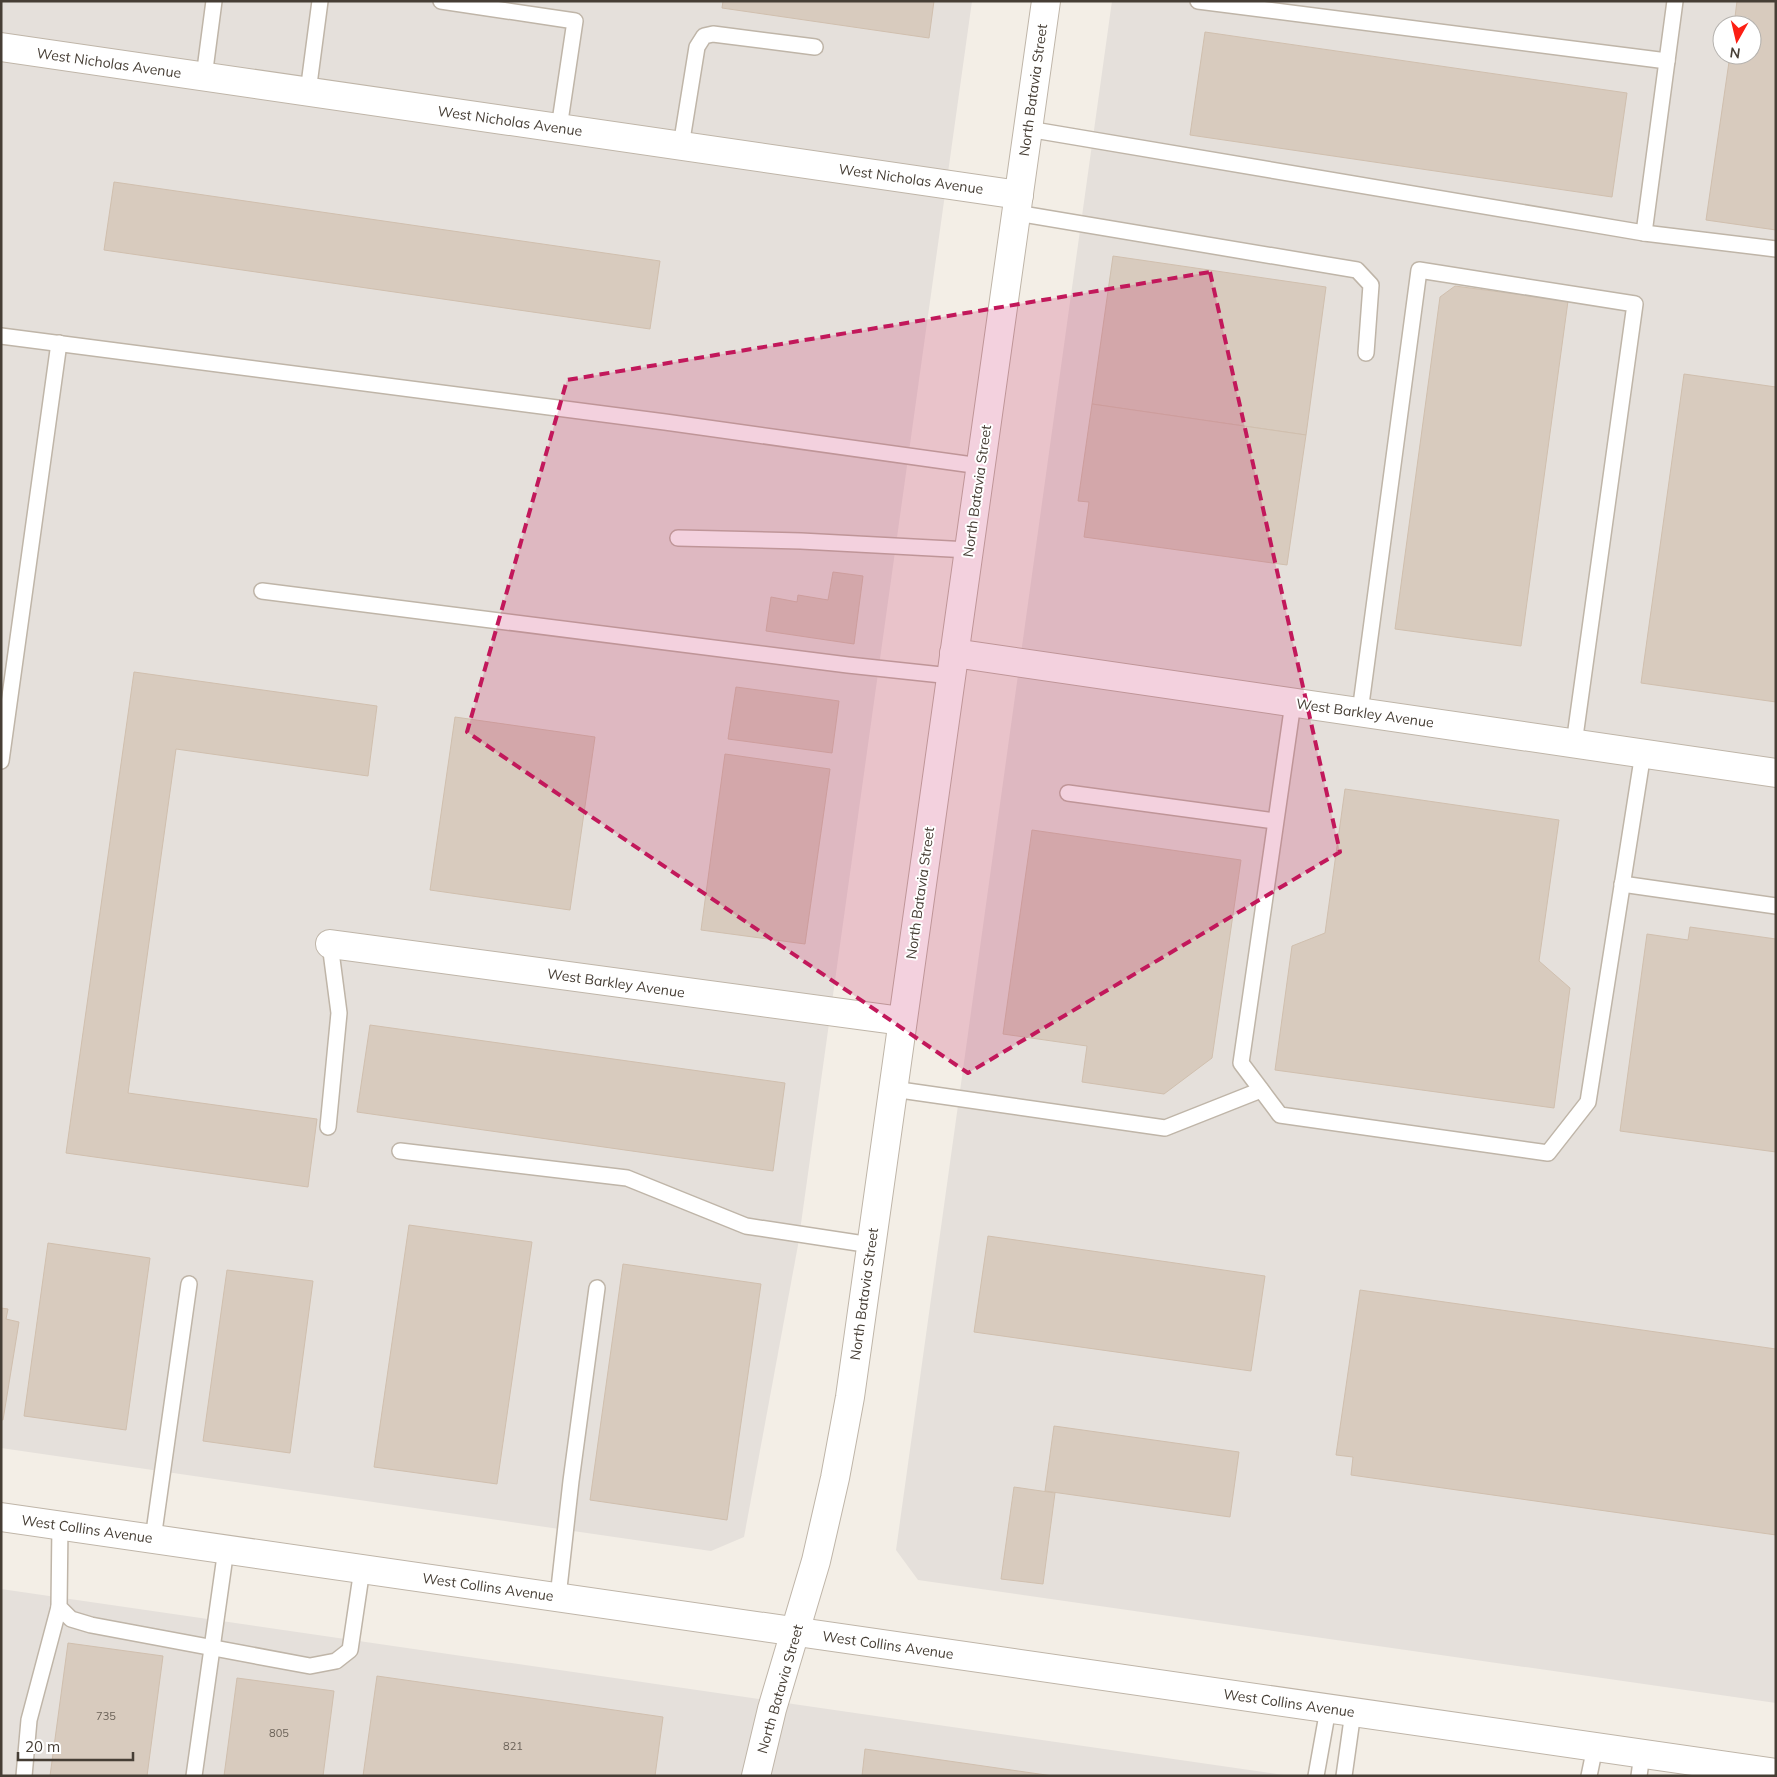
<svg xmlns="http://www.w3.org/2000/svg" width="1777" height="1777" font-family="Mulish,sans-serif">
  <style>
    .industrial { fill: #e5e0db; fill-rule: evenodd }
    .building { fill: #d8cbbe; stroke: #d0bfae }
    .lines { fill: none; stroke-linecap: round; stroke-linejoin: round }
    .service-casing { stroke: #bfb5a8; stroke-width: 18 }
    .minor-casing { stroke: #bfb5a8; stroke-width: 30 }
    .tertiary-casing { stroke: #bfb5a8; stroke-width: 30 }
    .service { stroke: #fff; stroke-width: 15 }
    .minor { stroke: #fff; stroke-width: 28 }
    .tertiary { stroke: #fff; stroke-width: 28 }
    .marked { fill: #c2185b; fill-opacity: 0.2; stroke: #c2185b; stroke-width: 4; stroke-dasharray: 10 6; stroke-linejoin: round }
    .labels { text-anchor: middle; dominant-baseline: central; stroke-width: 4; stroke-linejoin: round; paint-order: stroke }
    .number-label { font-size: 11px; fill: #6a6157 }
    .street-label { font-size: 14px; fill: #463e35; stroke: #fff }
  </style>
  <rect width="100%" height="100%" fill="#f3eee6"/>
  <!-- industrial -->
  <g class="industrial">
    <polygon points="1,1 972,1 798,1245 744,1537 711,1551 1,1448"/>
    <path d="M 1112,1 L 1776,1 L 1776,1703 L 918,1580 L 896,1550 ZM 1722,25 L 1752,25 L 1752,55 L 1722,55 Z"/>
    <polygon points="1,1589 862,1714 1291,1776 1,1776"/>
  </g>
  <!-- building -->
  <g class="building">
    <polygon points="723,1 934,1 929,38 722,8"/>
    <polygon points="1737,1 1776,1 1776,230 1706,220 1730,55 1752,55 1752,25 1734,25"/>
    <polygon points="1205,32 1627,93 1612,197 1190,135"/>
    <polygon points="114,182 660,261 650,329 104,250"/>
    <polygon points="1113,256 1326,287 1306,435 1092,404"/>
    <polygon points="1455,286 1568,301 1521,646 1395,629 1440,297"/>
    <polygon points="1684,374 1776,387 1776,702 1641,683"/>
    <polygon points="1092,404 1306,435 1287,565 1084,537 1089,502 1078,501"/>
    <polygon points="833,572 863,576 854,644 766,631 771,597 797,602 798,595 828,600"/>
    <polygon points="134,672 377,706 368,776 176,749 128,1093 317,1119 308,1187 66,1153"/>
    <polygon points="736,687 839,701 832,753 728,739"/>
    <polygon points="455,717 595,737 570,910 430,890"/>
    <polygon points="725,754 830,769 805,944 701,930"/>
    <polygon points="1345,789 1559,820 1539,961 1570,988 1554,1108 1275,1070 1292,946 1325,933"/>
    <polygon points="1032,830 1241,860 1212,1058 1164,1094 1082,1082 1087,1046 1003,1034"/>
    <polygon points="1690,927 1776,939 1776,1152 1620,1131 1647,934 1688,940"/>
    <polygon points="370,1025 785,1083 773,1171 357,1112"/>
    <polygon points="409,1225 532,1242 497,1484 374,1467"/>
    <polygon points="988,1236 1265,1276 1251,1371 974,1332"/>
    <polygon points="48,1243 150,1258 126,1430 24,1416"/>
    <polygon points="623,1264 761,1284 727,1520 590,1500"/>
    <polygon points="227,1270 313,1281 290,1453 203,1441"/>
    <polygon points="1360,1290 1776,1349 1776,1535 1351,1475 1353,1457 1336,1455"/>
    <polygon points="1,1308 8,1309 6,1319 19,1322 3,1420 1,1420"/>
    <polygon points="1054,1426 1239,1452 1230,1517 1045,1491"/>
    <polygon points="1014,1487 1055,1493 1043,1584 1001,1579"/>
    <polygon points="68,1643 163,1656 147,1776 50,1776"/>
    <polygon points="377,1676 663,1717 655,1776 363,1776"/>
    <polygon points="237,1678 334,1691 323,1776 224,1776"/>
    <polygon points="865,1749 1053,1776 862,1776"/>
  </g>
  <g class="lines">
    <defs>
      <g id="service">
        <polyline points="441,1 575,21 559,128"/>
        <polyline points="1198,1 1667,61"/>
        <polyline points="204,77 214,1"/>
        <polyline points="308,92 320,1"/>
        <polyline points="1028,129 1644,233 1776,249"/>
        <polyline points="681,146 697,47 704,36 713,34 815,47"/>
        <polyline points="1016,213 1357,270 1371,285 1366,353"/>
        <polyline points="1644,233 1675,1"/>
        <polyline points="1,336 665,422 980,466"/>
        <polyline points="678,538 801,541 969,550"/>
        <polyline points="262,591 848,665 951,676"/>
        <polyline points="1293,703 1241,1063 1280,1115 1548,1153 1588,1102 1643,753"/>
        <polyline points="1360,712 1419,270 1635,304 1574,744"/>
        <polyline points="1,761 59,343"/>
        <polyline points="1068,793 1275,821"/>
        <polyline points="1622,884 1776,906"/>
        <polyline points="893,1089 1165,1128 1261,1090"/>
        <polyline points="328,1127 339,1013 330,944"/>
        <polyline points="400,1151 627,1178 746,1226 871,1245"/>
        <polyline points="60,1525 59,1607 71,1619 91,1625 310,1666 336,1661 350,1650 362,1569"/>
        <polyline points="153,1539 189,1284"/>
        <polyline points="558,1597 571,1481 597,1288"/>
        <polyline points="24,1776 29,1720 59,1607"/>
        <polyline points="194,1776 226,1549"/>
        <polyline points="1316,1776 1328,1709"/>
        <polyline points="1344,1776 1353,1712"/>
        <polyline points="1589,1776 1595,1747"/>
        <polyline points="1639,1776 1642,1754"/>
      </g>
      <g id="minor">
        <polyline points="1,47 1019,195"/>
        <polyline points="954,653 1776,773"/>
        <polyline points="330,944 902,1021"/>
      </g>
      <g id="tertiary">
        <polyline points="1,1517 1776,1773"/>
        <polyline points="756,1776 772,1709 816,1561 835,1478 850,1397 1046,1"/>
      </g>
    </defs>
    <!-- service casing -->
    <use href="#service" class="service-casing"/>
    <!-- minor casing -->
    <use href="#minor" class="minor-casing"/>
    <!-- tertiary casing -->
    <use href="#tertiary" class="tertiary-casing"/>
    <!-- service -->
    <use href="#service" class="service"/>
    <!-- minor -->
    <use href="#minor" class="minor"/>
    <!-- tertiary -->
    <use href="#tertiary" class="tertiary"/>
  </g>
  <!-- marked area -->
  <path class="marked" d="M 1210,272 L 1340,852 L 968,1073 L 467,732 L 567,380 Z"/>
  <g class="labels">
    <!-- number labels -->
    <g class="number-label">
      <text x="106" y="1716">735</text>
      <text x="279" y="1733">805</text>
      <text x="513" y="1746">821</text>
    </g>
    <!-- street labels -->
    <g class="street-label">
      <text transform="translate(109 63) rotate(8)">West Nicholas Avenue</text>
      <text transform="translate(1033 90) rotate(-82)">North Batavia Street</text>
      <text transform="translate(510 121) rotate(8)">West Nicholas Avenue</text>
      <text transform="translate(911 179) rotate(8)">West Nicholas Avenue</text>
      <text transform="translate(977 491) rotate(-82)">North Batavia Street</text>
      <text transform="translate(1365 713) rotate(8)">West Barkley Avenue</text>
      <text transform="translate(920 893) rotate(-82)">North Batavia Street</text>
      <text transform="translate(616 983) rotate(8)">West Barkley Avenue</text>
      <text transform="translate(864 1294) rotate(-82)">North Batavia Street</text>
      <text transform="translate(87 1529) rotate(8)">West Collins Avenue</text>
      <text transform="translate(488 1587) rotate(8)">West Collins Avenue</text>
      <text transform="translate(888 1645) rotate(8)">West Collins Avenue</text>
      <text transform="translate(780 1689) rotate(-74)">North Batavia Street</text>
      <text transform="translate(1289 1703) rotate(8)">West Collins Avenue</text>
    </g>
  </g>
  <!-- border -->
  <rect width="1777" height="1777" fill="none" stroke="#463e35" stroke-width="5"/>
  <!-- north arrow -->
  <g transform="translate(1737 40) rotate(188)"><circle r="24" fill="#ffffff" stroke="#b5b2ae"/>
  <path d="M0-4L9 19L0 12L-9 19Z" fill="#fc1f14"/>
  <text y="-8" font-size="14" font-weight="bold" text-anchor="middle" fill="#463e35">N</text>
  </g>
  <!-- scale -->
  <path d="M18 1752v8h115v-8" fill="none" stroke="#463e35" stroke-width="2.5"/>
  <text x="25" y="1752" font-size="15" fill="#463e35" stroke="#ffffff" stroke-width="4" paint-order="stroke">20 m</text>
</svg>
